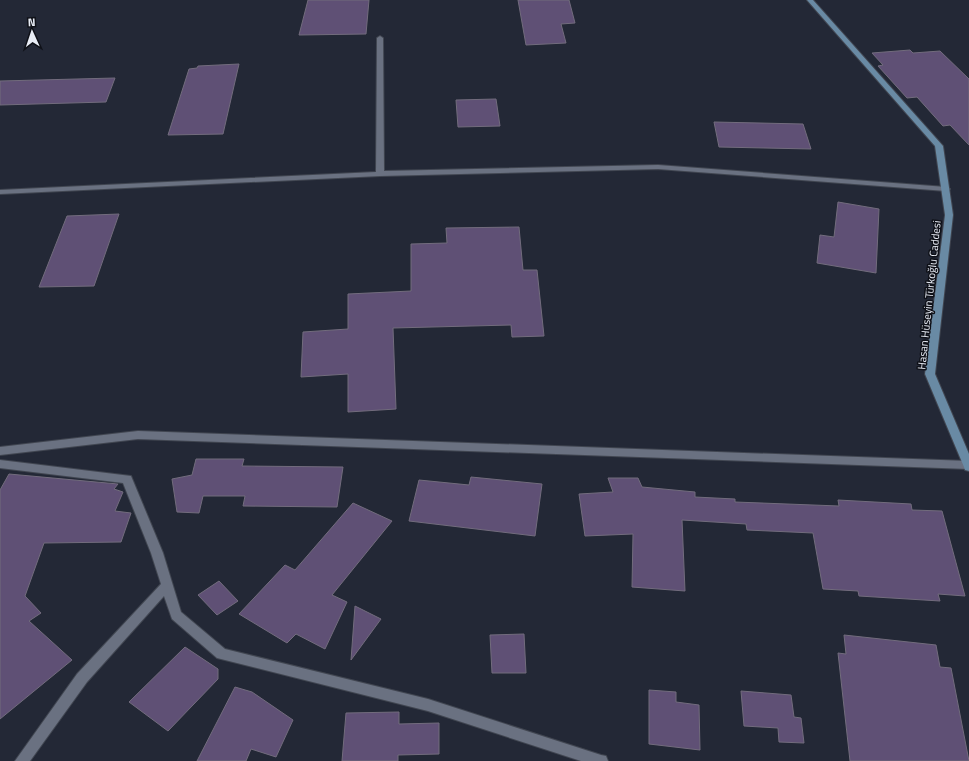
<svg xmlns="http://www.w3.org/2000/svg" width="969" height="761" font-family="'Titillium Web',sans-serif">
  <style>
    .building { fill: #5f5075; stroke: #726c7d }
    .lines { fill: none; stroke-linecap: round; stroke-linejoin: round }
    .street-casing { stroke: #414651; stroke-width: 2 }
    .secondary-casing { stroke: #414651; stroke-width: 2 }
    .street { fill: #6a7181; fill-rule: evenodd }
    .secondary { fill: #698aa4; fill-rule: evenodd }
    .labels { text-anchor: middle; dominant-baseline: central; stroke-width: 3; stroke-linejoin: round; paint-order: stroke }
    .street-label { font-size: 11px; fill: #e9edf6; stroke: #0f1118 }
  </style>
  <rect width="100%" height="100%" fill="#232836"/>
  <!-- building -->
  <g class="building">
    <polygon points="308,0 369,0 366,34 299,35"/>
    <polygon points="518,0 569,0 575,23 561,24 566,43 526,45"/>
    <polygon points="910,50 913,53 940,51 969,79 969,145 950,125 943,126 917,97 907,98 878,66 883,65 872,53"/>
    <polygon points="239,64 223,134 168,135 189,69 197,68 198,66"/>
    <polygon points="115,78 106,102 0,105 0,81"/>
    <polygon points="496,99 500,126 458,127 456,100"/>
    <polygon points="714,122 803,124 811,149 719,147"/>
    <polygon points="838,202 879,209 876,273 817,263 820,235 834,237"/>
    <polygon points="119,214 94,286 39,287 67,216"/>
    <polygon points="519,227 523,270 537,270 544,336 512,337 511,325 393,328 396,409 348,412 348,374 301,377 303,332 348,329 348,294 411,291 411,244 447,243 446,228"/>
    <polygon points="196,459 244,459 242,466 343,467 337,507 243,506 245,496 203,496 199,513 177,512 172,479 192,475"/>
    <polygon points="9,474 118,484 114,489 123,492 115,511 131,513 121,542 44,543 25,596 41,613 29,621 72,660 0,719 0,490"/>
    <polygon points="471,477 542,484 535,536 409,521 419,480 469,485"/>
    <polygon points="608,478 638,478 642,487 695,492 695,497 735,499 735,502 839,506 838,500 911,504 912,510 942,511 965,596 938,594 940,601 859,596 858,591 823,589 813,533 747,530 746,524 682,520 685,591 632,587 633,534 585,536 579,494 613,492"/>
    <polygon points="353,503 392,521 332,595 347,602 325,649 296,634 287,643 239,614 285,565 295,570"/>
    <polygon points="219,581 238,601 217,615 198,595"/>
    <polygon points="355,606 381,619 351,660"/>
    <polygon points="524,634 526,673 492,673 490,635"/>
    <polygon points="844,635 936,645 940,667 951,668 969,761 850,761 838,653 846,654"/>
    <polygon points="185,647 218,669 218,679 168,731 129,702"/>
    <polygon points="235,687 252,692 293,720 276,757 251,749 246,761 197,761"/>
    <polygon points="649,690 676,692 676,702 699,705 700,750 649,744"/>
    <polygon points="741,691 791,695 794,717 801,718 804,743 779,742 778,728 744,726"/>
    <polygon points="399,712 399,724 439,723 439,754 398,755 398,761 342,761 346,713"/>
  </g>
  <g class="lines">
    <defs>
      <g id="street">
        <polygon points="380,36 383,38 384,171 658,165 946,187 950,189 946,191 658,169 380,176 0,194 0,190 376,172 377,38"/>
        <polygon points="138,431 968,461 969,469 138,439 0,455 0,447"/>
        <polygon points="0,460 131,476 163,553 181,612 225,649 428,699 601,755 606,756 608,761 581,761 428,711 217,658 172,619 164,596 87,682 30,761 15,761 77,674 161,584 151,553 123,483 0,468"/>
      </g>
      <polygon id="secondary" points="807,0 813,0 943,146 953,215 935,374 969,454 969,471 965,470 964,467 925,374 945,215 935,146"/>
    </defs>
    <!-- street casing -->
    <use href="#street" class="street-casing"/>
    <!-- secondary casing -->
    <use href="#secondary" class="secondary-casing"/>
    <!-- street -->
    <use href="#street" class="street"/>
    <!-- secondary -->
    <use href="#secondary" class="secondary"/>
  </g>
  <g class="labels">
    <!-- street labels -->
    <g class="street-label">
      <text transform="translate(929 295) rotate(-84)">Hasan Hüseyin Türkoğlu Caddesi</text>
    </g>
  </g>
  <!-- north arrow -->
  <g transform="translate(32 32) rotate(357)" stroke="#0f1118" stroke-width="3" paint-order="stroke">
  <path d="M0-3L7 15L0 10L-7 15Z" fill="#e9edf6"/>
  <text y="-6" font-size="11" font-weight="bold" text-anchor="middle" fill="#e9edf6">N</text>
  </g>
</svg>
